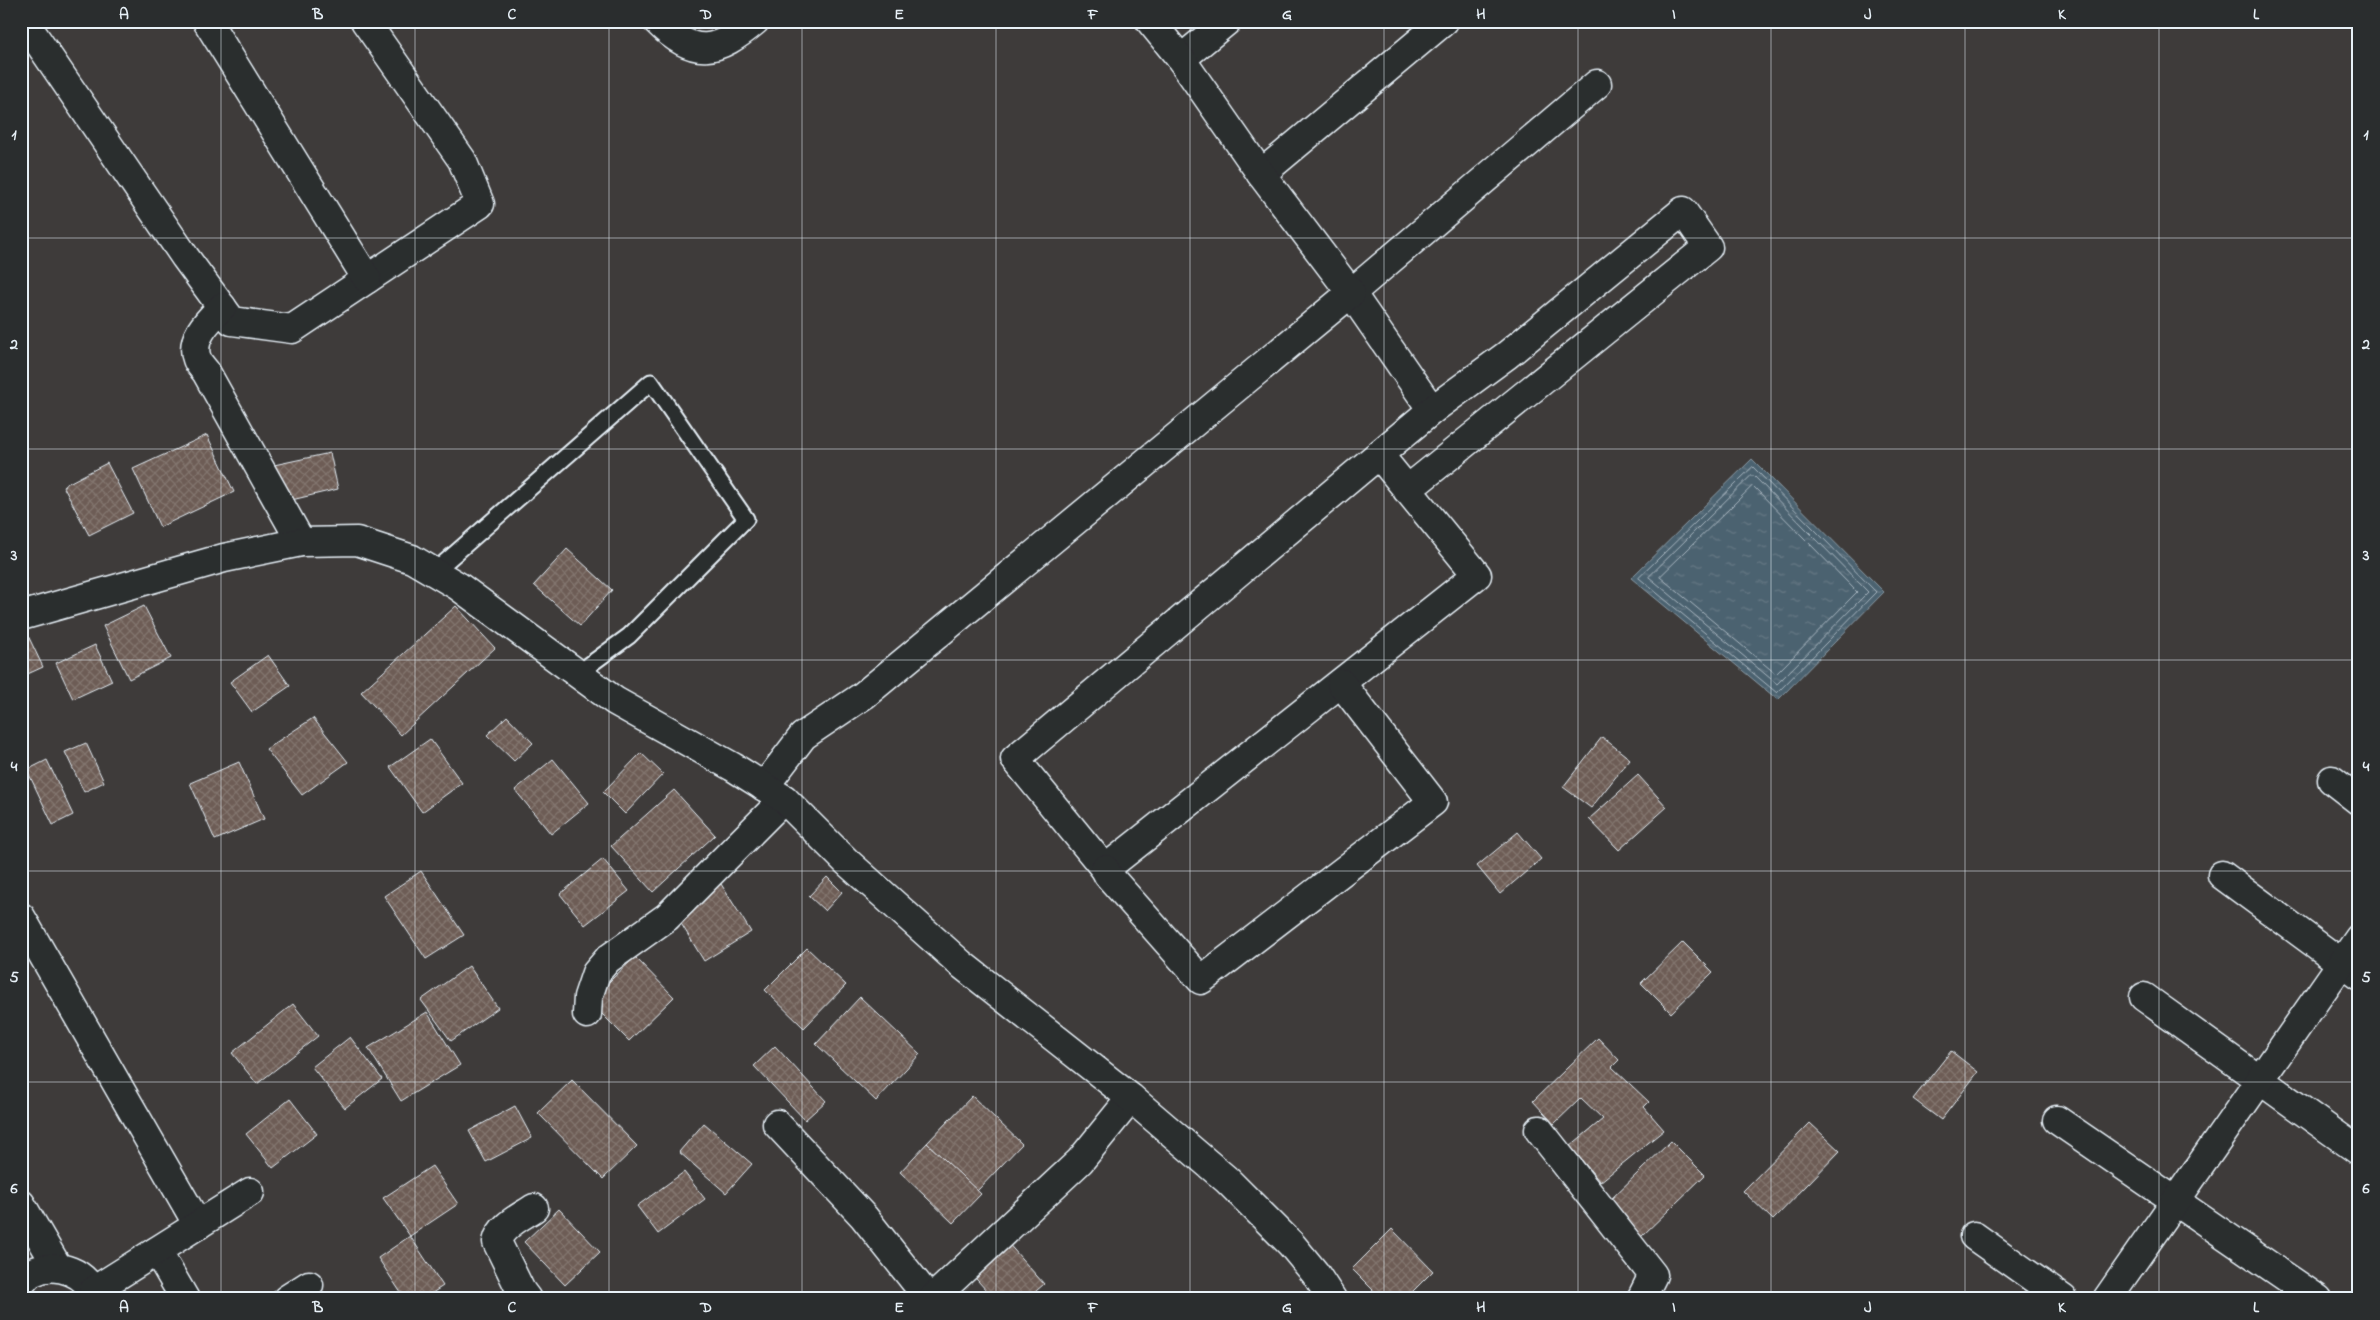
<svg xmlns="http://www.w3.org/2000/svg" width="2380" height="1320" font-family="'Indie Flower',sans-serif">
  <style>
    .water { fill: url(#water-ripples); stroke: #8a9ba6 }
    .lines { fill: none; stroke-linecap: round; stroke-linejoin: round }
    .shore { stroke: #aab8c2; stroke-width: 1 }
    .building { fill: url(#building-cross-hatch); stroke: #e8f1f8 }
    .lane-casing { stroke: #e8f1f8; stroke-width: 19 }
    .street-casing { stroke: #e8f1f8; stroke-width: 31 }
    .secondary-casing { stroke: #e8f1f8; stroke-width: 31 }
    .lane { stroke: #2a2d2e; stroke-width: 15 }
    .street { stroke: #2a2d2e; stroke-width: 28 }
    .secondary { stroke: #2a2d2e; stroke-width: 28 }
    .grid { fill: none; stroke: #e8f1f8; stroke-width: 1; stroke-opacity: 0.55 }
    .neatline { fill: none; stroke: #e8f1f8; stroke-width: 2 }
    .grid-label { font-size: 16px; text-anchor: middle; font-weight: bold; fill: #e8f1f8 }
  </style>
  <defs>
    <pattern id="water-ripples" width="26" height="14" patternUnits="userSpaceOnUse" patternTransform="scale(1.25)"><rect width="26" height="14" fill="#4c6270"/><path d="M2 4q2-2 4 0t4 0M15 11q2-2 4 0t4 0" fill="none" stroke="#667985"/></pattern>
    <pattern id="building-cross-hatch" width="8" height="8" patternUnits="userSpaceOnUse" patternTransform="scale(1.25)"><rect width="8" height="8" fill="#6d5c55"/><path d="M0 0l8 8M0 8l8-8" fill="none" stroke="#82746e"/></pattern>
  </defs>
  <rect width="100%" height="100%" fill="#3e3b3a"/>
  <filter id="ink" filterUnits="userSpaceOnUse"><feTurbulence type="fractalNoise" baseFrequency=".02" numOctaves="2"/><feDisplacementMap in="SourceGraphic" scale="10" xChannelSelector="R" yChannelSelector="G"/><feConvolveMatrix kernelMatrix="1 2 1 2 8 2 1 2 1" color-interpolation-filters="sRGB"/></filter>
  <g filter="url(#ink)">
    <!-- water -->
    <polygon class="water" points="1752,459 1884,592 1778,700 1631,578"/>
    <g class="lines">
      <!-- shore -->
      <g class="shore">
        <polygon points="1753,467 1876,592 1777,693 1639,578"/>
        <polygon points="1751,476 1754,476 1868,592 1777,684 1649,577"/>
        <polygon points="1753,486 1857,592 1776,674 1660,577"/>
      </g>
    </g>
    <!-- building -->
    <g class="building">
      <polygon points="207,435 234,492 160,527 133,469"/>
      <polygon points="330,453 338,489 283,502 274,465"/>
      <polygon points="107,463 133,513 89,535 63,486"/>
      <polygon points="567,549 612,590 580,626 534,585"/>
      <polygon points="144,606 171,658 129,679 103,626"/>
      <polygon points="456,606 495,648 401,735 361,692"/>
      <polygon points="21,621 43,667 21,677"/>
      <polygon points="95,645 112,681 73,699 56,663"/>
      <polygon points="268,655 290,686 252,712 230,682"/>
      <polygon points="507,716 533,743 514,761 487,735"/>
      <polygon points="313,718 348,762 302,795 266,749"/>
      <polygon points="1602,737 1630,759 1591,808 1563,787"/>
      <polygon points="430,739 462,783 422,812 390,767"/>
      <polygon points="86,743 104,782 84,792 65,752"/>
      <polygon points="641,753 663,774 625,814 603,792"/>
      <polygon points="553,759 589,803 551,834 515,790"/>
      <polygon points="47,760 73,815 53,825 27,770"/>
      <polygon points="239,762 264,819 215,840 190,783"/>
      <polygon points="1638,775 1667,807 1619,850 1589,819"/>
      <polygon points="674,790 715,835 653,892 611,846"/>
      <polygon points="1518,832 1541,859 1500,894 1477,866"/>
      <polygon points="603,859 629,891 585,925 560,894"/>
      <polygon points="421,871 464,935 426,959 384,896"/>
      <polygon points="827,877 842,892 825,911 809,896"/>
      <polygon points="721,884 751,932 704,961 674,912"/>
      <polygon points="1683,942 1713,972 1671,1013 1641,983"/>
      <polygon points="807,948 846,985 804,1028 765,990"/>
      <polygon points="635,957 674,997 629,1041 589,1001"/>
      <polygon points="469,966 498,1008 451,1041 421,1000"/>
      <polygon points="860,997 920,1054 876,1101 816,1044"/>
      <polygon points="293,1004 318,1036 257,1084 232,1053"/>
      <polygon points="427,1012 460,1065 401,1101 368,1048"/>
      <polygon points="350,1037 382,1079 345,1108 312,1067"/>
      <polygon points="1598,1038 1619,1060 1612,1067 1649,1102 1644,1107 1664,1130 1600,1182 1570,1146 1603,1119 1581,1098 1554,1124 1533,1101"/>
      <polygon points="775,1046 826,1101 805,1120 754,1066"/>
      <polygon points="1951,1051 1978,1072 1941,1120 1913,1099"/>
      <polygon points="572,1080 637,1146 603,1179 538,1113"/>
      <polygon points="972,1096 1022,1144 977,1191 927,1143"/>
      <polygon points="290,1099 317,1134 273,1168 246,1134"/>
      <polygon points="515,1106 532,1138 486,1162 469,1131"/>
      <polygon points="704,1123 752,1164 726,1193 679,1152"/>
      <polygon points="1810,1123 1840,1151 1773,1220 1743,1191"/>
      <polygon points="1671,1141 1705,1175 1641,1237 1608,1202"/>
      <polygon points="927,1143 981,1194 953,1223 900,1172"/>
      <polygon points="432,1166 458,1204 410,1236 383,1198"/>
      <polygon points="684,1172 705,1199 658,1234 637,1206"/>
      <polygon points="559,1209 600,1252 565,1285 524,1242"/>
      <polygon points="1392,1229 1433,1271 1405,1299 1382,1299 1352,1269"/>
      <polygon points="410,1236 443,1286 423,1299 405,1299 378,1258"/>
      <polygon points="1006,1241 1044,1284 1027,1299 994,1299 970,1272"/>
    </g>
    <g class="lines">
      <defs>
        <polyline id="lane" points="434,572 651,382 746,519 629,636 577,674"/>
        <g id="street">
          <polyline points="24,21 185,257 232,321 292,329 480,204 462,160 365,21"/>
          <polyline points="207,21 367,279"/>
          <path d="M 657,21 C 694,59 717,53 755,21"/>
          <polyline points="1181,59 1227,21"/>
          <polyline points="1261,174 1444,21"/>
          <path d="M 222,307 C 209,320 189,338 197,359 C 198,363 203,368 206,372 L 301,542"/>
          <polyline points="1432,410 1351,293 1597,84"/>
          <polyline points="1380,456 1477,575 1105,869 1015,759 1432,410 1507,355 1683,211 1708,247 1407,490"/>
          <polyline points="2332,780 2359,801"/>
          <polyline points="764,787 803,736 864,695 1351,293 1261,174 1181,59 1150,21"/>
          <polyline points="1105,869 1108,875 1201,980 1433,802 1341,683"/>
          <polyline points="2222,875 2359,976"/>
          <polyline points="21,917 198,1225"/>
          <polyline points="2144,997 2359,1151"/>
          <polyline points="587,1014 588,997 596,973 608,959 667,917 784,799"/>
          <polyline points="2057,1120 2318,1299"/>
          <polyline points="777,1124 864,1217 929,1299"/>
          <polyline points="1539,1130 1653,1275 1641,1299"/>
          <polyline points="21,1204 57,1266"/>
          <polyline points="1974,1236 2063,1299"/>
          <polyline points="157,1251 185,1299"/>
          <path d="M 21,1283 C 25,1279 29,1273 33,1272 C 56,1261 90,1272 94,1299"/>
          <polyline points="93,1291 250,1192"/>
          <polyline points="287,1299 309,1285"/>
          <path d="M 527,1299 L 521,1291 L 497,1242 C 500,1226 521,1217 534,1208"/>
          <polyline points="932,1299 1080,1161 1131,1098"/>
          <polyline points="2107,1299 2359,938"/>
        </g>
        <polyline id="secondary" points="21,616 224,558 301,542 357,541 412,559 458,586 615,701 733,767 784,799 846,861 961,964 1131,1098 1227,1180 1291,1244 1315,1273 1332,1299"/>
      </defs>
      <!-- lane casing -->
      <use href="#lane" class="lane-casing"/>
      <!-- street casing -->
      <use href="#street" class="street-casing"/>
      <!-- secondary casing -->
      <use href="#secondary" class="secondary-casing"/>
      <!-- lane -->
      <use href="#lane" class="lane"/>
      <!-- street -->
      <use href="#street" class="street"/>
      <!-- secondary -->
      <use href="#secondary" class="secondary"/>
    </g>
  </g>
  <!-- grid -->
  <path class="grid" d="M 221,21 L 221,1299M 415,21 L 415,1299M 609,21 L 609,1299M 802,21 L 802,1299M 996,21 L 996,1299M 1190,21 L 1190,1299M 1384,21 L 1384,1299M 1578,21 L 1578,1299M 1771,21 L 1771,1299M 1965,21 L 1965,1299M 2159,21 L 2159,1299M 21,238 L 2359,238M 21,449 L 2359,449M 21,660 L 2359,660M 21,871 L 2359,871M 21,1082 L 2359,1082"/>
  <!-- margin -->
  <rect width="2380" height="1320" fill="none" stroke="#2a2d2e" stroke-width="55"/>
  <rect x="28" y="28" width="2324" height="1264" class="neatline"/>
  <g class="grid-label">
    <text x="124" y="19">A</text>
    <text x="318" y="19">B</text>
    <text x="512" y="19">C</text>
    <text x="706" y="19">D</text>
    <text x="899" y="19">E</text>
    <text x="1093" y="19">F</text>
    <text x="1287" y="19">G</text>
    <text x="1481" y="19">H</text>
    <text x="1674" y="19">I</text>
    <text x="1868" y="19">J</text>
    <text x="2062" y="19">K</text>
    <text x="2256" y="19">L</text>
    <text x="14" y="139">1</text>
    <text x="2366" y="139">1</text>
    <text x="14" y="349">2</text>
    <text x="2366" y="349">2</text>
    <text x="14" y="560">3</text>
    <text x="2366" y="560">3</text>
    <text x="14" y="771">4</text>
    <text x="2366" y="771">4</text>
    <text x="14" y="982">5</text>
    <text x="2366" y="982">5</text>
    <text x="14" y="1193">6</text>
    <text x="2366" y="1193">6</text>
    <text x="124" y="1312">A</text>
    <text x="318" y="1312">B</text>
    <text x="512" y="1312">C</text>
    <text x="706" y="1312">D</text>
    <text x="899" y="1312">E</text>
    <text x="1093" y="1312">F</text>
    <text x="1287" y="1312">G</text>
    <text x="1481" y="1312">H</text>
    <text x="1674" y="1312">I</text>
    <text x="1868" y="1312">J</text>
    <text x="2062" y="1312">K</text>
    <text x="2256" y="1312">L</text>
  </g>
</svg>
